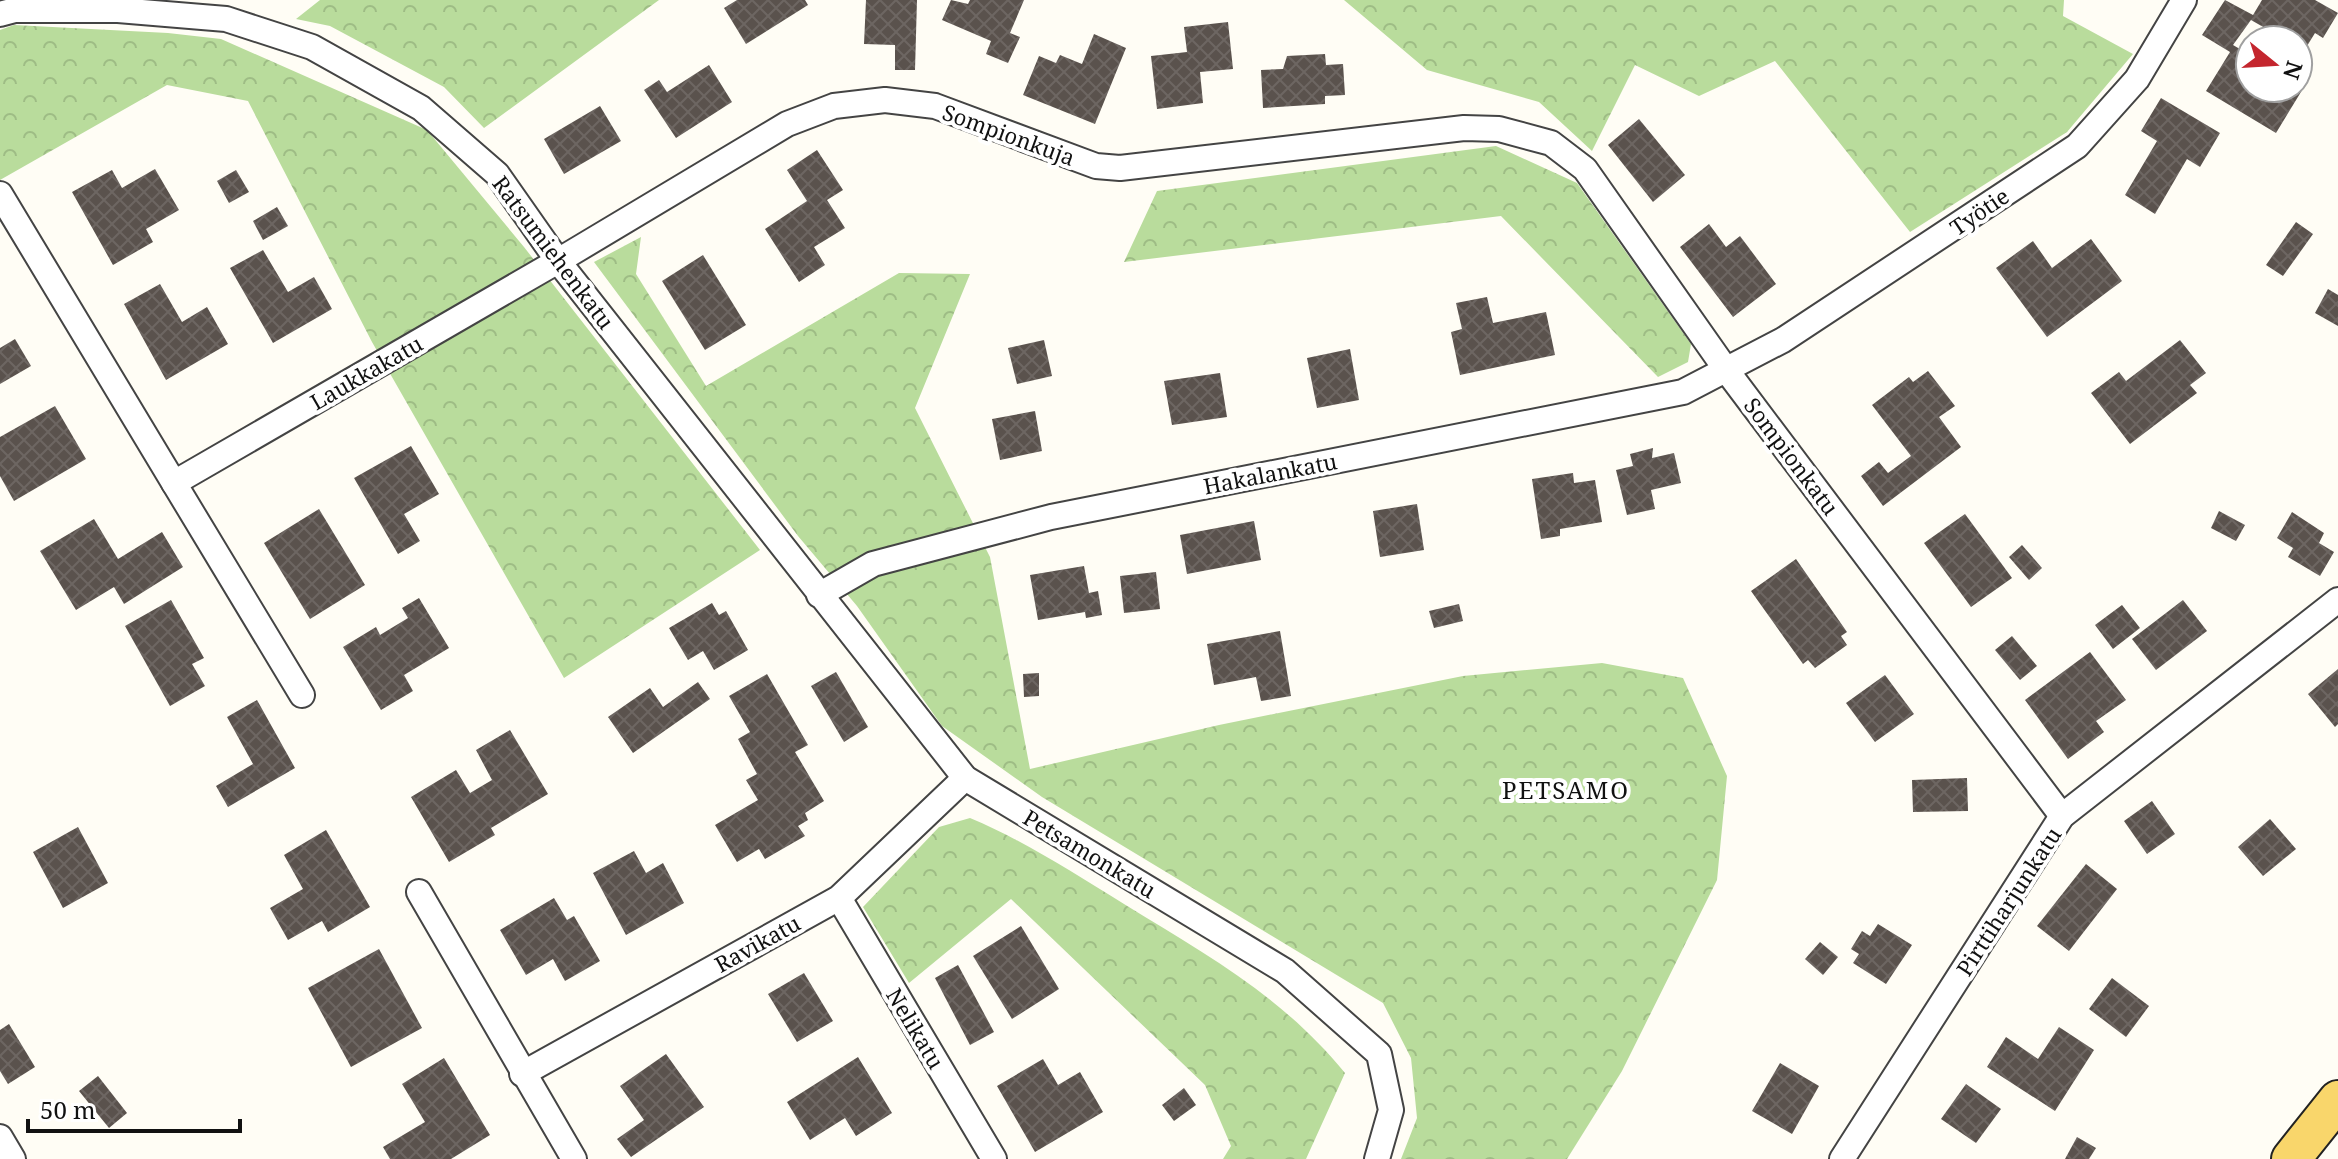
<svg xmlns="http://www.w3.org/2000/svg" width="2338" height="1159" font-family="'Noto Serif',serif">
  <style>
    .forest { fill: url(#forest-crowns) }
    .building { fill: url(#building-cross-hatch) }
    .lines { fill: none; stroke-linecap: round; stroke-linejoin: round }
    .minor-casing { stroke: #444; stroke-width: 28 }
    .primary-casing { stroke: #222; stroke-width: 42 }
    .minor { stroke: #fff; stroke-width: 24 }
    .primary { stroke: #f9d66b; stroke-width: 38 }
    .labels { text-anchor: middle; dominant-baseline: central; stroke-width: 8; stroke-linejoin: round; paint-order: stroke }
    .street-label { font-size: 22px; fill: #111; stroke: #fff }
    .neighbourhood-label { font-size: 24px; letter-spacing: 2px; fill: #111; stroke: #fff }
  </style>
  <defs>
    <pattern id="forest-crowns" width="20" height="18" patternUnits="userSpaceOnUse" patternTransform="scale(2)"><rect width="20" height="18" fill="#b9dc9c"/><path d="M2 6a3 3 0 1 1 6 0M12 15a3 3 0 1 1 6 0" fill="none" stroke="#9ebc85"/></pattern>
    <pattern id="building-cross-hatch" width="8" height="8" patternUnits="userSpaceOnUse" patternTransform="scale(2)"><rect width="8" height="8" fill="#5a524d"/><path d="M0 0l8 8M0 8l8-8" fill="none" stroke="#6d6662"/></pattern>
  </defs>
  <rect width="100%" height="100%" fill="#fffdf5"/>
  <!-- forest -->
  <g class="forest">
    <polygon points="320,0 659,0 484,128 444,87 330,26 296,19"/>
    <polygon points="1344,0 2064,0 2063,16 2133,54 2067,132 1910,232 1775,61 1699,96 1635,65 1592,151 1539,102 1427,70"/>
    <polygon points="14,25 168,33 221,39 427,130 524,247 760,550 564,678 372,342 248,101 167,85 0,180 0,30"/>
    <polygon points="1496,146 1577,183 1691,344 1688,362 1658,377 1501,216 1124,262 1157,191"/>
    <polygon points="641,237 636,274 706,386 899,273 970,274 915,408 990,557 1030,769 1219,725 1463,676 1602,663 1683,678 1727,776 1717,880 1622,1071 1567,1159 1401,1159 1417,1118 1411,1058 1383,1003 1042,797 942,726 857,606 798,536 594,262"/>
    <path d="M 970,818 C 1025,841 1073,873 1124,904 C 1208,956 1281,995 1345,1073 L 1306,1159 L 1223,1159 L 1231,1146 L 1205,1085 L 1011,899 L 909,983 L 863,907 L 939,827 Z"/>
  </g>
  <!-- building -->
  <g class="building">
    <polygon points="737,0 805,0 808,5 746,44 724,8"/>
    <polygon points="866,0 917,0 915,70 895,70 895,45 864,44"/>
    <polygon points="951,0 968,4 970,0 1024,0 1010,33 1020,37 1008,63 986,54 991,41 942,20"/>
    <polygon points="2225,0 2253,15 2262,0 2315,0 2338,13 2323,38 2315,33 2304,51 2298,47 2298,40 2286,40 2251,20 2233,45 2250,55 2250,88 2298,88 2298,84 2304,87 2276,133 2206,91 2230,52 2202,35"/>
    <polygon points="1228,22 1233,69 1200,72 1203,103 1157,109 1151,56 1187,52 1184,27"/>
    <polygon points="1094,34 1126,48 1095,124 1023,95 1039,56 1056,63 1060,55 1082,64"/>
    <polygon points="1325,54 1326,65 1343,64 1345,95 1325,96 1325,104 1263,108 1261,70 1283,69 1287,56"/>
    <polygon points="709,65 732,102 676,138 644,90 659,80 667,92"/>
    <polygon points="2161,98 2220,133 2200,167 2187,159 2155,214 2125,195 2157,141 2141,131"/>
    <polygon points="600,106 621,141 564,174 544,139"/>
    <polygon points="1639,119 1685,175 1653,202 1608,145"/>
    <polygon points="817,150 843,190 827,200 845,228 814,247 825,265 799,282 765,229 807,201 787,170"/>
    <polygon points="155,169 179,210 146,229 153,242 113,265 72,192 112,170 122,188"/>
    <polygon points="236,170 249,192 229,203 217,181"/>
    <polygon points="277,207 288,226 263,240 253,221"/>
    <polygon points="2296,222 2313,234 2283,276 2266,265"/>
    <polygon points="1709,224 1726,247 1740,236 1776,284 1733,317 1680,247"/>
    <polygon points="2091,239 2122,281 2047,337 1996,268 2033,241 2052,268"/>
    <polygon points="263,250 288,292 314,277 332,309 273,343 230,268"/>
    <polygon points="703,255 746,325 705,350 662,281"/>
    <polygon points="160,284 182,322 207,307 228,344 166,380 124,304"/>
    <polygon points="2328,289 2338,295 2338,326 2315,313"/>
    <polygon points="1487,297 1493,323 1546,312 1555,355 1460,375 1451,332 1462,329 1456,303"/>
    <polygon points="15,339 31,366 0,384 0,348"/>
    <polygon points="1044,340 1052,376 1017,384 1008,348"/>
    <polygon points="2180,340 2206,373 2190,385 2197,393 2130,444 2091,393 2119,372 2126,381"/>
    <polygon points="1350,349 1359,400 1317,408 1307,358"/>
    <polygon points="1928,371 1955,406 1939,417 1961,447 1883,506 1861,476 1879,462 1888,473 1911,456 1872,405 1909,377 1913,382"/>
    <polygon points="1220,373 1227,417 1172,425 1164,381"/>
    <polygon points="55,406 86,459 14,501 0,476 0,437"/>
    <polygon points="1035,411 1042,451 1000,460 992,419"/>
    <polygon points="411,446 439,494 404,514 420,541 398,554 354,478"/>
    <polygon points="1653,448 1652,458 1674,453 1681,483 1651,490 1655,509 1627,515 1616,470 1633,466 1630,454"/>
    <polygon points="1573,473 1574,483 1595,480 1602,522 1560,529 1560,536 1541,539 1532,479"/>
    <polygon points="1417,504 1424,550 1380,557 1373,511"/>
    <polygon points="319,509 365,585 310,619 264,543"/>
    <polygon points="2219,511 2245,525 2236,541 2211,528"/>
    <polygon points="2292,512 2324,533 2319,543 2334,552 2320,576 2288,557 2293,548 2277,538"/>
    <polygon points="1965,514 2012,578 1971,607 1924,543"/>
    <polygon points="94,519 118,559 162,532 183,567 124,604 114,587 76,610 40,551"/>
    <polygon points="1254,521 1261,560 1187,574 1180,535"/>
    <polygon points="2022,545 2042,568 2029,580 2009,557"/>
    <polygon points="1796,559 1847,632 1841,636 1847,645 1815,668 1808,660 1803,664 1751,591"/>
    <polygon points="1084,566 1089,593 1098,591 1102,615 1086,618 1085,612 1038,620 1030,575"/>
    <polygon points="1156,572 1160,609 1124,613 1120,576"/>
    <polygon points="419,598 449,648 404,675 413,691 381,710 343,647 376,627 380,635 408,618 402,608"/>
    <polygon points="171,600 204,658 192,664 205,686 170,706 125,626"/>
    <polygon points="2183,600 2207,631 2156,670 2132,639"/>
    <polygon points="712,603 719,615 726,611 748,650 714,670 703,651 688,660 669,628"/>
    <polygon points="1459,604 1463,621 1434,628 1429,611"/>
    <polygon points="2122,605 2140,628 2113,649 2095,625"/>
    <polygon points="1280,631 1291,696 1261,701 1256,677 1214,685 1207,644"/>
    <polygon points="2012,636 2037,666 2020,680 1995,650"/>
    <polygon points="2090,652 2126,700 2096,721 2104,732 2068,759 2025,700"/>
    <polygon points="2338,669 2338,724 2335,727 2308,694"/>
    <polygon points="836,672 868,727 844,742 811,686"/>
    <polygon points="1039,673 1039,696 1024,697 1023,674"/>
    <polygon points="767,674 808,745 795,752 824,801 805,813 808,820 798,826 805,836 765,859 759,849 737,862 715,825 758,800 746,780 757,774 738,739 750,732 729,696"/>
    <polygon points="1885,675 1914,714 1875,742 1846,703"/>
    <polygon points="698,682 710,699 633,753 608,717 650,688 663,707"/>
    <polygon points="257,700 295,768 228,807 216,786 253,764 227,717"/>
    <polygon points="510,730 548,794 491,828 495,835 449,862 411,797 456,770 470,793 492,780 476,750"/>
    <polygon points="1967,778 1968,811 1913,812 1912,780"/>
    <polygon points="2152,801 2175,834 2147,854 2124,821"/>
    <polygon points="2270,819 2296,849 2263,876 2238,847"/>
    <polygon points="78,827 108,883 63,908 33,852"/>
    <polygon points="326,830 370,907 328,932 322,921 288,940 270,908 303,889 284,855"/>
    <polygon points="634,851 646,873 663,863 684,903 626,935 593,873"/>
    <polygon points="2086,864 2117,889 2069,951 2037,926"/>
    <polygon points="554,898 567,920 574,916 600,961 565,981 553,959 526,975 500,930"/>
    <polygon points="1878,924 1912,945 1886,984 1853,963 1859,954 1851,949 1862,931 1870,936"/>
    <polygon points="1021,926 1059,989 1012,1019 973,956"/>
    <polygon points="1820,942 1838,957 1823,975 1805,959"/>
    <polygon points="379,949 422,1028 351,1067 308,988"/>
    <polygon points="958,965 994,1032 970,1045 935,978"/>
    <polygon points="804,973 833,1021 797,1042 768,994"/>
    <polygon points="2112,978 2149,1006 2126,1037 2089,1009"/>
    <polygon points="9,1024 35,1067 8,1084 0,1071 0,1030"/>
    <polygon points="2059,1027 2094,1050 2055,1111 1987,1067 2006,1037 2038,1059"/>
    <polygon points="666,1054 704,1107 631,1157 617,1139 644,1120 620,1086"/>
    <polygon points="858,1057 892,1113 856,1136 845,1118 810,1140 787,1102"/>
    <polygon points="444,1058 490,1135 451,1159 390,1159 383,1147 425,1122 402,1084"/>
    <polygon points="1043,1059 1058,1085 1080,1072 1103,1112 1035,1152 997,1086"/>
    <polygon points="1780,1063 1819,1086 1792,1134 1752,1111"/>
    <polygon points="98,1076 127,1113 109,1128 79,1091"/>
    <polygon points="1966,1084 2001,1109 1976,1143 1941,1119"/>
    <polygon points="1184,1088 1196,1105 1174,1121 1162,1105"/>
    <polygon points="2077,1137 2096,1148 2089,1159 2065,1159"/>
  </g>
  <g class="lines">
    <defs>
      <g id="minor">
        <polyline points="0,14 15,10 118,10 226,19 312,47 421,108 497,174 558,261 965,778 1285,971 1379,1054 1391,1110 1377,1159"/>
        <polyline points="0,194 174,483"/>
        <polyline points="819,595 873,564 1051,517 1683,392 1783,340 2077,146 2137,79 2184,0"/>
        <polyline points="302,695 174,483 558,261 787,124 834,106 885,100 935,106 1096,166 1120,168 1464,128 1499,129 1551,143 1585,169 1727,371 2062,816"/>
        <polyline points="419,892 574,1159"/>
        <polyline points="839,898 994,1159"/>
        <polyline points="522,1074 839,898 965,778"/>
        <polyline points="0,1137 13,1159"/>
        <polyline points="1842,1159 2062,816 2338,600"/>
      </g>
      <polyline id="primary" points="2291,1159 2338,1100"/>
    </defs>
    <!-- minor casing -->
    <use href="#minor" class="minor-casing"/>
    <!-- primary casing -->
    <use href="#primary" class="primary-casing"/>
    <!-- minor -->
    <use href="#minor" class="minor"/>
    <!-- primary -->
    <use href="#primary" class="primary"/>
  </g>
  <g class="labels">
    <!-- street labels -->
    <g class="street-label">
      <text transform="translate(1009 134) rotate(20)">Sompionkuja</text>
      <text transform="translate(1979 211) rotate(-34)">Työtie</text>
      <text transform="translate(554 252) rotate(53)">Ratsumiehenkatu</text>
      <text transform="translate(366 372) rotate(-30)">Laukkakatu</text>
      <text transform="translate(1792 456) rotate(53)">Sompionkatu</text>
      <text transform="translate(1270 473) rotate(-11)">Hakalankatu</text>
      <text transform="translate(1090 853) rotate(31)">Petsamonkatu</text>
      <text transform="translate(2008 901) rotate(-57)">Pirttiharjunkatu</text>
      <text transform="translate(757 943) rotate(-29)">Ravikatu</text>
      <text transform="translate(916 1028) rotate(59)">Nelikatu</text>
    </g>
    <!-- neighbourhood labels -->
    <g class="neighbourhood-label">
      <text x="1566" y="789">PETSAMO</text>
    </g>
  </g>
  <!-- north arrow -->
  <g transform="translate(2274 64) rotate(108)"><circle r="38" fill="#ffffff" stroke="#a0a0a0" stroke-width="2"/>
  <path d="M0-6L14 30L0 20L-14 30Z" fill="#c4262e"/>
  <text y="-12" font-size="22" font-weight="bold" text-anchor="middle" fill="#111111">N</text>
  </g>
  <!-- scale -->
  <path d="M28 1119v12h212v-12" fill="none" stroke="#111111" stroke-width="4"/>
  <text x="40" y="1119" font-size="24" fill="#111111" stroke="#ffffff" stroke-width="6" paint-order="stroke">50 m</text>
</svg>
